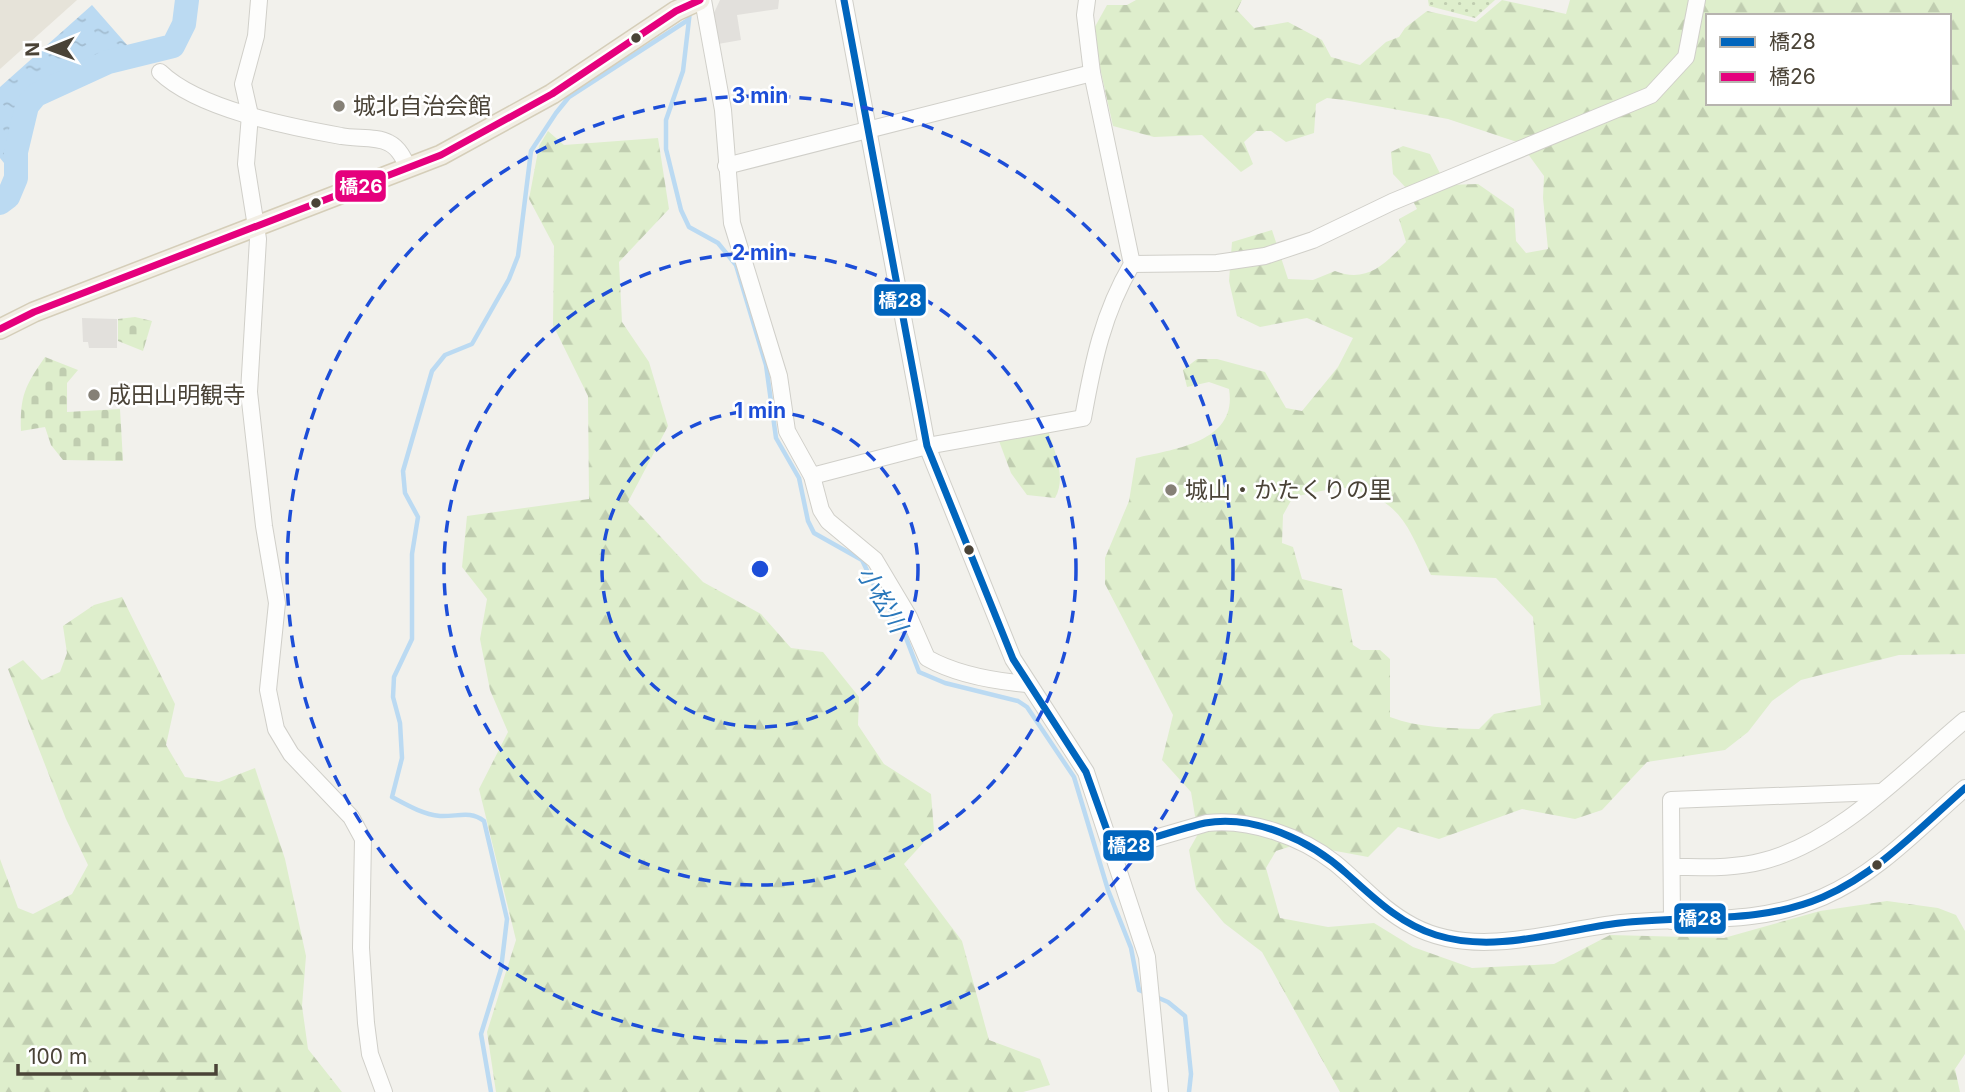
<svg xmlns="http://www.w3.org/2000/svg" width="1965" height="1092" font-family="Inter,'Noto Sans JP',sans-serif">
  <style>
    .residential { fill: #e6e3d9 }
    .forest { fill: url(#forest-firs); fill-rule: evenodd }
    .cemetery { fill: url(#cemetery-stones) }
    .park { fill: url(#park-dots) }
    .parking { fill: #e2e0dc }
    .water { fill: url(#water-ripples) }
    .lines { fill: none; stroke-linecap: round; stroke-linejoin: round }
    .stream { stroke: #bbdaf2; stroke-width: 4.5 }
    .river { stroke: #bbdaf2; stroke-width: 24 }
    .minor-casing { stroke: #d0cfc9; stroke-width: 18 }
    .major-casing { stroke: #d5ceb9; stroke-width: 22 }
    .minor { stroke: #fdfdfc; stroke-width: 16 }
    .major { stroke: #f2eee4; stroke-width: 19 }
    .bus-1-casing { stroke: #fff; stroke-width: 12 }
    .bus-2-casing { stroke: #fff; stroke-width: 12 }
    .bus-1 { stroke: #0065bd; stroke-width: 7 }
    .bus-2 { stroke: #e5007d; stroke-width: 7 }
    .ring { fill: none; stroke: #1d4ed8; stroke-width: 3.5; stroke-dasharray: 12 9 }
    .bus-dot { fill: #4a4337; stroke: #fff; stroke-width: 2.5 }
    .poi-dot { fill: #858076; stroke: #fff; stroke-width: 2.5 }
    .labels { text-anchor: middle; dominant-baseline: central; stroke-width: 5; stroke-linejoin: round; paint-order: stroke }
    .poi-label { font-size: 23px; fill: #4a4337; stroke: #fff; text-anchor: start }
    .water-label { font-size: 24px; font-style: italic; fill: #2a78bb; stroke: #fff }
    .centre { fill: #1d4ed8; stroke: #fff; stroke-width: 3.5 }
    .ring-label { font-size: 21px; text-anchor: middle; font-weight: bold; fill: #1d4ed8; stroke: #fff; stroke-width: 5; stroke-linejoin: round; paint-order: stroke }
    .line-badge { stroke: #fff; stroke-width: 2.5 }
    .badge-label { font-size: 19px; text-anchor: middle; font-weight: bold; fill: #fff }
  </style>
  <defs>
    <pattern id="forest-firs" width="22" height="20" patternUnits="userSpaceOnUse" patternTransform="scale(1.75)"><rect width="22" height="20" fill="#deeecc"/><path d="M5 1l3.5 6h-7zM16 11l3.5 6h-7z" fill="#c0cdb0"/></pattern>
    <pattern id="cemetery-stones" width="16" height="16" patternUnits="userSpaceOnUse" patternTransform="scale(1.75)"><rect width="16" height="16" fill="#deeecc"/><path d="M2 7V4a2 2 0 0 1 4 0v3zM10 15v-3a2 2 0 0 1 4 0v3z" fill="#c0cdb0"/></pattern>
    <pattern id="park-dots" width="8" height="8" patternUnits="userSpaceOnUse" patternTransform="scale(1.75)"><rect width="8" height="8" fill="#deeecc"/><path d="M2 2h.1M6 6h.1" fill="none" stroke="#c0cdb0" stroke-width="1.8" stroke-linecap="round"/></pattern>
    <pattern id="water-ripples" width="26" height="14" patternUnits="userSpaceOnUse" patternTransform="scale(1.75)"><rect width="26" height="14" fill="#bbdaf2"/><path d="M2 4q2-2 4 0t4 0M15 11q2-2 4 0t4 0" fill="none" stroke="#a2bcd0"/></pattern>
  </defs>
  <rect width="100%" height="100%" fill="#f2f1ec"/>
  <!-- residential -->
  <polygon class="residential" points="0,0 77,0 0,69"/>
  <!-- forest -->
  <g class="forest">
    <path d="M 1136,0 L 1242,0 L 1237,10 L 1254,28 L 1288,22 L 1322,40 L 1331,57 L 1360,65 L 1386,42 L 1399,37 L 1405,28 L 1427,11 L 1476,22 L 1502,0 L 1566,14 L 1570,0 L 1965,0 L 1965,654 L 1899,655 L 1801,680 L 1772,701 L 1748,732 L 1725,750 L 1647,762 L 1602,810 L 1575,819 L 1522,809 L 1439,839 L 1398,827 L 1368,857 L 1298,844 L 1276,851 L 1266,868 L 1280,918 L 1328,927 L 1374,923 L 1413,947 L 1472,968 L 1554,964 L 1610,935 L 1724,938 L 1820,911 L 1887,901 L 1938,908 L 1956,915 L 1965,931 L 1965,1054 L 1955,1069 L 1960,1092 L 1340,1092 L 1262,952 L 1224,923 L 1196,889 L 1189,850 L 1198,834 L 1191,792 L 1162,760 L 1173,715 L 1105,584 L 1105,558 L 1129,501 L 1136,458 C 1175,449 1238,442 1229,389 L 1209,382 L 1187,387 L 1183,370 L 1197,359 L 1217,359 L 1265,372 L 1286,408 L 1302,411 L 1338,367 L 1353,338 L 1307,318 L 1260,327 L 1237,316 L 1229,281 L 1232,242 L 1272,230 L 1288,279 L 1313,280 L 1335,271 C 1367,284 1386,263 1406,242 L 1399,219 L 1417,209 L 1407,189 L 1393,174 L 1391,152 L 1403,146 L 1430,154 L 1446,185 L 1478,184 L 1514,209 L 1516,241 L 1526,253 L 1548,249 L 1543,198 L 1544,176 L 1520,143 L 1448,119 L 1344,100 L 1327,98 L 1316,104 L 1314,133 L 1286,142 L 1271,131 L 1256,131 L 1244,142 L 1253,164 L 1241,172 L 1202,135 L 1154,137 L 1113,126 L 1092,32 L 1107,5 L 1127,5 ZM 1708,16 L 1949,16 L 1949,103 L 1708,103 ZM 1340,487 C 1402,497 1407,526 1431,575 L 1496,578 L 1533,617 L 1541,705 L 1494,714 L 1479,729 C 1448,728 1420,728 1390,717 L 1390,659 L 1380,650 L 1361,650 L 1353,645 L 1342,589 L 1302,579 L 1293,547 L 1282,543 L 1283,515 L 1293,497 Z"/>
    <polygon points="548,131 564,145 658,138 669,209 619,262 622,322 649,362 668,426 628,502 703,582 761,614 791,648 823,652 859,697 858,725 884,764 931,794 934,831 904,864 962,941 989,1040 1040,1059 1050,1085 1023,1092 496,1092 487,1032 516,940 479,789 508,732 490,690 480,639 487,599 462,567 467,516 589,499 588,396 553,325 554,246 529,199 539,146"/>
    <path d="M 1048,430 C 1054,450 1067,478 1055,498 L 1027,495 L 1011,473 L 999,441 Z"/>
    <polygon points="122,597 175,704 166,745 185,777 219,782 255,768 285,859 306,956 302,1006 308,1049 342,1092 0,1092 0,859 18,908 33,914 72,894 88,865 66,819 8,669 23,660 42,680 60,672 67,653 63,626 94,605"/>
  </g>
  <!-- cemetery -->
  <g class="cemetery">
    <polygon points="135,317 152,321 143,351 118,341 118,319"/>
    <path d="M 45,357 L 78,370 L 67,383 L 67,412 L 120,409 L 123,461 L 63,460 L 51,445 L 45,427 L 21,431 C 20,395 25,386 45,357 Z"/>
  </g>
  <!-- park -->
  <polygon class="park" points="1428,0 1495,0 1475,18 1429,6"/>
  <!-- parking -->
  <g class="parking">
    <polygon points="720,0 779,0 778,9 737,15 741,40 718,44 713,15"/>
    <polygon points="82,318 117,319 117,348 89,348 88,342 83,342"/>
  </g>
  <!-- water -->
  <path class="water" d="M 92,5 L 128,46 L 32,85 C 11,103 13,132 9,159 L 4,163 L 0,158 L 0,87 Z"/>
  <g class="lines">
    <!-- stream -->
    <g class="stream">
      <polyline points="690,11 683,71 666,120 666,149 681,210 689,227 718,243 736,265 766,365 776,438 799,478 808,521 814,533 862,560 876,589 903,630 919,672 945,683 1018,701 1027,707 1074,777 1108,890 1131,948 1139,990 1146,993"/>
      <polyline points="1154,996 1168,1002 1185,1016 1191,1074 1189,1092"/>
      <path d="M 491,1092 L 481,1034 L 501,969 L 507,919 L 484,821 C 470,810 457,817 440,816 C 422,814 407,805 392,797 L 402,758 L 400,723 L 393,697 L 394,677 L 412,639 L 412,554 L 418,517 L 405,493 L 403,471 L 432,371 L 445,355 L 472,344 L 509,279 L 518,256 L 531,151 L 556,113 L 569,97 L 688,20"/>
    </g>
    <!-- river -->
    <polyline class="river" points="0,203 8,197 16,178 16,152 27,106 36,95 108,62 173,46 184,24 187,0"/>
    <defs>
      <g id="minor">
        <polyline points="259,0 256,36 243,84 250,115 246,164 258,239 249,392 264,526 277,603 268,690 276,729 291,754 351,817 363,839 361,948 366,1023 370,1054 384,1092"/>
        <path d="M 703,0 L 723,110 L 732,223 L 779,376 L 787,431 L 812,476 L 821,510 L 828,521 L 875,560 L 909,617 L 927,658 C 957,675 993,681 1027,684"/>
        <polyline points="844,0 927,446 1013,659 1086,772 1147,957 1160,1092"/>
        <path d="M 160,72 C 198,109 290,127 341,136 C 356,139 377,136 389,143 C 399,148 404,159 408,168"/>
        <polyline points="726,166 1092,73"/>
        <polyline points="1132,264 1217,263 1265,256 1313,240 1392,202 1651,95 1686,57 1697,0"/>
        <path d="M 812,476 L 927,446 L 1083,418 C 1093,362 1103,313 1132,264 L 1092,73 L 1085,15 L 1087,0"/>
        <path d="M 1114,850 L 1207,823 C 1250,818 1302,837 1335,863 C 1362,885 1382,910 1413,926 C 1477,960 1555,930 1621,923 C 1694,916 1753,927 1823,897 C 1878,873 1920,827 1965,788"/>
        <path d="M 1672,867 C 1703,867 1733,869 1763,861 C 1839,842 1906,769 1965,720"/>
        <polyline points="1672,921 1671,800 1880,792"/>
      </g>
      <polyline id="major" points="0,329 34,312 441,155 552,94 676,11 700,0"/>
    </defs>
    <!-- minor casing -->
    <use href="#minor" class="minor-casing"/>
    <!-- major casing -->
    <use href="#major" class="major-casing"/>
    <!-- minor -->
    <use href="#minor" class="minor"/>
    <!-- major -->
    <use href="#major" class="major"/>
    <defs>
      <path id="bus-1" d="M 844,0 L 927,446 L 1013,659 L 1086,772 L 1114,850 C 1144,841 1175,830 1205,823 C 1254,814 1311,841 1346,873 C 1374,898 1400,924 1436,935 C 1496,954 1560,930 1620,923 C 1688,915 1758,925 1823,897 C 1878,873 1921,827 1965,788"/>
      <polyline id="bus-2" points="0,329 34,312 441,155 552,94 676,11 700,0"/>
    </defs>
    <!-- bus-1 casing -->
    <use href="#bus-1" class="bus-1-casing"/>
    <!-- bus-2 casing -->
    <use href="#bus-2" class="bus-2-casing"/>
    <!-- bus-1 -->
    <use href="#bus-1" class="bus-1"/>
    <!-- bus-2 -->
    <use href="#bus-2" class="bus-2"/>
  </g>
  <!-- distance rings -->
  <g class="ring">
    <circle cx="760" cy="569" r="158"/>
    <circle cx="760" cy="569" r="316"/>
    <circle cx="760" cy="569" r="473"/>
  </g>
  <!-- markers -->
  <g class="bus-dot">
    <circle cx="636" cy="38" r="6"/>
    <circle cx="316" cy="203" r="6"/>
    <circle cx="969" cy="550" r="6"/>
    <circle cx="1877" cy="865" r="6"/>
  </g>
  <g class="poi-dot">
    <circle cx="339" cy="106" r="7"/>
    <circle cx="94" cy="395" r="7"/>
    <circle cx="1171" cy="490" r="7"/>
  </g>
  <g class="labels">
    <!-- poi labels -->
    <g class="poi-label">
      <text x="353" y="106">城北自治会館</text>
      <text x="108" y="395">成田山明観寺</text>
      <text x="1185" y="490">城山・かたくりの里</text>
    </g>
    <!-- water labels -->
    <g class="water-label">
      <text transform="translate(882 599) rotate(59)">小松川</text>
    </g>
  </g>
  <circle cx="760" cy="569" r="10" class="centre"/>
  <g class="ring-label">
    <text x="760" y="103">3 min</text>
    <text x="760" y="260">2 min</text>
    <text x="760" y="418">1 min</text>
  </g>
  <g class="line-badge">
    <rect x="334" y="169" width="53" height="34" rx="7" fill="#e5007d"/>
    <rect x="873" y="283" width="54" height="34" rx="7" fill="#0065bd"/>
    <rect x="1102" y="829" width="53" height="33" rx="7" fill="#0065bd"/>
    <rect x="1673" y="902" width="54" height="33" rx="7" fill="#0065bd"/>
  </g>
  <g class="badge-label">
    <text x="361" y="193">橋26</text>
    <text x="900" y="307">橋28</text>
    <text x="1129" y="852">橋28</text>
    <text x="1700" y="925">橋28</text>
  </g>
  <!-- legend -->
  <rect x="1706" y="14" width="245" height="91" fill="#ffffff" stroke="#b7b4af" stroke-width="2"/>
  <rect x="1720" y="37" width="35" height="10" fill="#0065bd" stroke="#b7b4af" stroke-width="2"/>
  <text x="1769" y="49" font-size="21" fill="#4a4337">橋28</text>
  <rect x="1720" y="72" width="35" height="10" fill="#e5007d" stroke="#b7b4af" stroke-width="2"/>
  <text x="1769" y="84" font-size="21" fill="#4a4337">橋26</text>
  <!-- north arrow -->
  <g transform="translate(49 49) rotate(269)" stroke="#ffffff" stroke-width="5" paint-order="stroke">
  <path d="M0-5L12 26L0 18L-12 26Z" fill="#4a4337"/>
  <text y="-10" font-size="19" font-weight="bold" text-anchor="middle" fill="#4a4337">N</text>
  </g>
  <!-- scale -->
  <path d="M18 1064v10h198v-10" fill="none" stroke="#4a4337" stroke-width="3.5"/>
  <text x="28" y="1064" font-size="21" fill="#4a4337" stroke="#ffffff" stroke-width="5" paint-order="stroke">100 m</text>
</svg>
